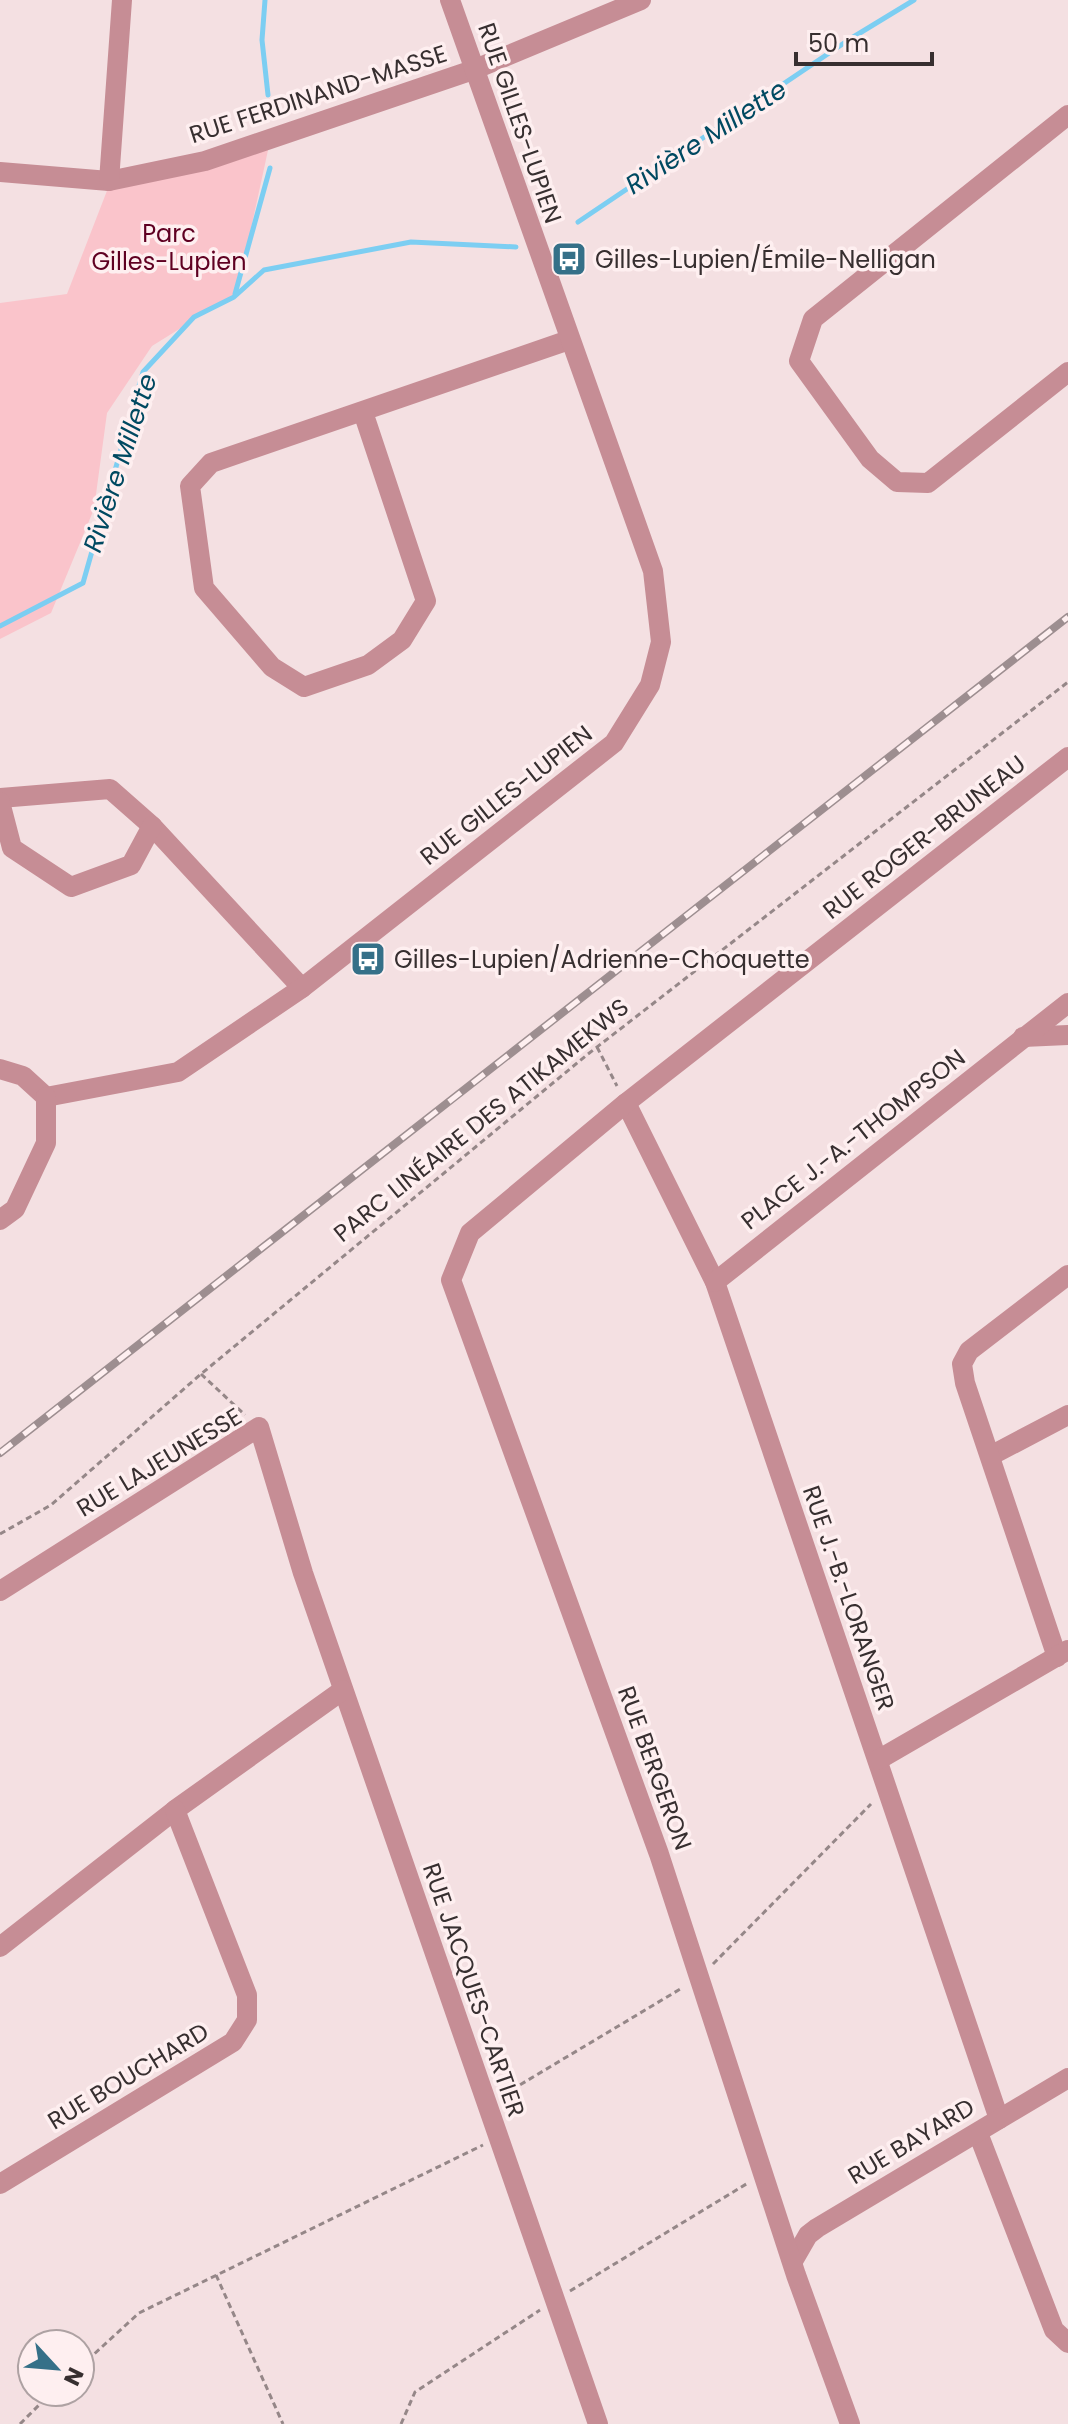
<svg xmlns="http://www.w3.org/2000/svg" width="1068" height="2424" font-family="Poppins,sans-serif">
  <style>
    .green { fill: #fac4cb }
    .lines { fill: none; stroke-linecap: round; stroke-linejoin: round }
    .stream { stroke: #7ccef2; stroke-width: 5 }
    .path { stroke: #958788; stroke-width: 3; stroke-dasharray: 6 4; stroke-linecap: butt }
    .minor { stroke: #c68d95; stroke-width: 20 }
    .rail-casing { stroke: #9d8e90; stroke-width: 8 }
    .rail { stroke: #feeff0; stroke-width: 5; stroke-dasharray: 15; stroke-linecap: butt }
    .labels { text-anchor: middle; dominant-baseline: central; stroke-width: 7; stroke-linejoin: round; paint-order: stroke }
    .street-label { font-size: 24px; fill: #372f30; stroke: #feeff0 }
    .park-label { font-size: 24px; fill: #5f0022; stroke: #feeff0 }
    .poi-label { font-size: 24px; fill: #372f30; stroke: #feeff0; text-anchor: start }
    .water-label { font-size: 26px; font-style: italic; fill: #004961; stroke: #feeff0 }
  </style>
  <rect width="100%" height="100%" fill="#f4e0e2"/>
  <!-- green -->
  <polygon class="green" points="270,141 237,293 152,346 107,413 94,509 51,613 0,639 0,303 67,294 110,183"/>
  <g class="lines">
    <!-- stream -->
    <g class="stream">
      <polyline points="265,0 262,40 268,95"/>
      <polyline points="578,222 850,39 914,0"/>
      <polyline points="235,294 270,168"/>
      <polyline points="0,626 83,583 143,372 194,317 234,297 264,270 411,242 516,247"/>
    </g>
    <!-- path -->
    <g class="path">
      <polyline points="597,1047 617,1086"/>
      <polyline points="201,1374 245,1415"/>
      <polyline points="0,1534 51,1505 201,1374 588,1054 1068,682"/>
      <polyline points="713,1964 871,1804"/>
      <polyline points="503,2095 682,1988"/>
      <polyline points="216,2275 283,2424"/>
      <polyline points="570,2291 748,2183"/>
      <polyline points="80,2367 139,2313 483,2145"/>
      <polyline points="20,2424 52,2392"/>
      <polyline points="401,2424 415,2392 540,2310"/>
    </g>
    <!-- minor -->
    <g class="minor">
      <polyline points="1068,115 813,319 799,361 870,459 897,482 928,483 1068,372"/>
      <polyline points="0,172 109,181 205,161 473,70 641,0"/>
      <polyline points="109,181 122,0"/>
      <polyline points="363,412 426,601 402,640 368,665 304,687 272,667 204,588 190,486 211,463 569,340"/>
      <polyline points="0,798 110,789 152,826 302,988"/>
      <polyline points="0,802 12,848 71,887 131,865 152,826"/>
      <polyline points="1023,1037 1068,1035"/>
      <polyline points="0,1069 23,1076 46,1097"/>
      <polyline points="46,1097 178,1072 302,988 614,743 650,685 661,642 653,571 450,0"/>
      <polyline points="626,1103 715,1282 999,2119"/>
      <polyline points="0,1220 15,1209 46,1143 46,1097"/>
      <polyline points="715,1282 1068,1003"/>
      <polyline points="992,1455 1068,1415"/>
      <polyline points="0,1591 259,1427 303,1573 598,2424"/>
      <polyline points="1057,1657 965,1383 962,1364 969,1351 1068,1275"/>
      <polyline points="878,1760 1068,1650"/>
      <polyline points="0,1947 175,1810 343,1690"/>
      <polyline points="978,2133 1054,2330 1068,2343"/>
      <polyline points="0,2184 233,2042 247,2020 247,1995 175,1810"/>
      <polyline points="793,2261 808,2235 817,2228 1068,2078"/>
      <polyline points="850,2424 796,2275 659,1854 451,1280 470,1233 626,1103 1068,757"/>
    </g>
    <defs>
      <polyline id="rail" points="0,1453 1068,617"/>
    </defs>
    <!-- rail casing -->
    <use href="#rail" class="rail-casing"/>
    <!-- rail -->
    <use href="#rail" class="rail"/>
  </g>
  <!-- icons -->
  <defs>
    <symbol id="bus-square" viewBox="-11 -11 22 22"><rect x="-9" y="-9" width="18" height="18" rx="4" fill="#357088" stroke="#feeff0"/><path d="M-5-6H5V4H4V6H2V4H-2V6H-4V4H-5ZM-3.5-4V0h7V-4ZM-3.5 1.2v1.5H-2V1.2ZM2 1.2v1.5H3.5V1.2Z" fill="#fff"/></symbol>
  </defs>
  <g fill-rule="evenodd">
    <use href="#bus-square" x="549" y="239" width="40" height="40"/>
    <use href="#bus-square" x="348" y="939" width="40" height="40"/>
  </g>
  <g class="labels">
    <!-- street labels -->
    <g class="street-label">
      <text transform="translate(318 94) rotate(-18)">RUE FERDINAND-MASSE</text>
      <text transform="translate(520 123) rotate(71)">RUE GILLES-LUPIEN</text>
      <text transform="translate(506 795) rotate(-38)">RUE GILLES-LUPIEN</text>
      <text transform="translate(924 837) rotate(-38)">RUE ROGER-BRUNEAU</text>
      <text transform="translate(481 1120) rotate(-39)">PARC LINÉAIRE DES ATIKAMEKWS</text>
      <text transform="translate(853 1139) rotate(-38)">PLACE J.-A.-THOMPSON</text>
      <text transform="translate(159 1462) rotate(-31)">RUE LAJEUNESSE</text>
      <text transform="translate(849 1598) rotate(71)">RUE J.-B.-LORANGER</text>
      <text transform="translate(655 1768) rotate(70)">RUE BERGERON</text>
      <text transform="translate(474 1990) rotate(71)">RUE JACQUES-CARTIER</text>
      <text transform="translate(128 2076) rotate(-31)">RUE BOUCHARD</text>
      <text transform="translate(911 2141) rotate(-31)">RUE BAYARD</text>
    </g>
    <!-- park labels -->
    <g class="park-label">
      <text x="169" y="233">Parc<tspan x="169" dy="28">Gilles-Lupien</tspan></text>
    </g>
    <!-- poi labels -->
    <g class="poi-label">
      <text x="595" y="259">Gilles-Lupien/Émile-Nelligan</text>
      <text x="394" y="959">Gilles-Lupien/Adrienne-Choquette</text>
    </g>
    <!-- water labels -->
    <g class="water-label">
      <text transform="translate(706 137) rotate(-33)">Rivière Millette</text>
      <text transform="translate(120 463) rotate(-72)">Rivière Millette</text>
    </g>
  </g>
  <!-- north arrow -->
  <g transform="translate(56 2368) rotate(116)"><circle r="38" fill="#feeff0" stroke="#aea2a3" stroke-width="2"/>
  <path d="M0-6L14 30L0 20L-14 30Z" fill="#357088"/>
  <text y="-12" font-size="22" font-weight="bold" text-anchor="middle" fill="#372f30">N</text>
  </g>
  <!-- scale -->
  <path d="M796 52v12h136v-12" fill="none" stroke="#372f30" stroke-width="4"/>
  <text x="808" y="52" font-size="24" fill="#372f30" stroke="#feeff0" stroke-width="6" paint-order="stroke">50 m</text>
</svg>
